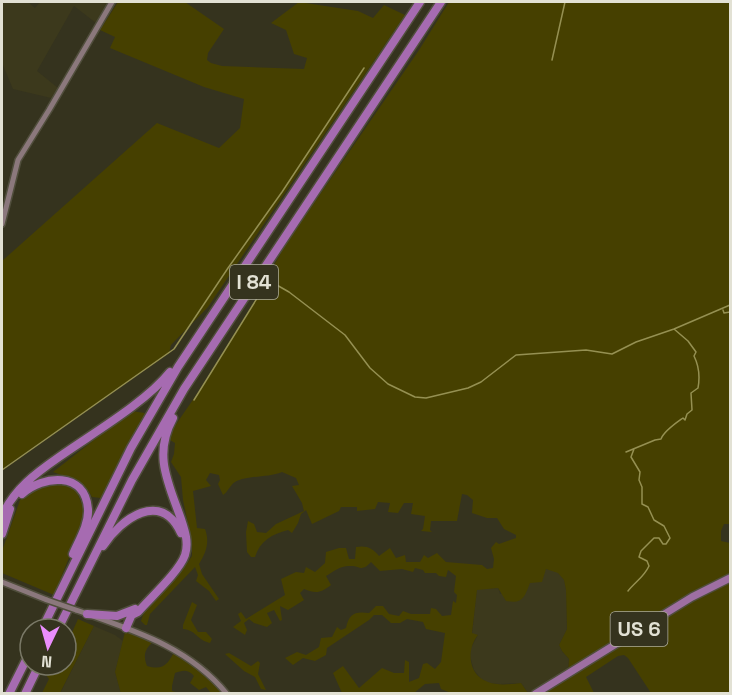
<svg xmlns="http://www.w3.org/2000/svg" width="732" height="695" viewBox="0 0 732 695" font-family="'Space Grotesk',sans-serif">
<rect width="100%" height="100%" fill="#35331e"/>
<path fill="#3c391c" d="M2,2H28L35,8L40,2H107L96,23L74,6L37,71L58,88L51,98L13,89L2,63Z
M546,569L558,572L564,580L566,590L567,629L559,645L562,651L569,659L568,673L535,693H528L521,683L500,684L489,683L481,679L474,670L470,656L471,648L478,635L472,634L477,589L498,588L500,594L530,583Z
M94,626L115,635L123,641L115,672L121,693L60,694Z"/>
<path fill="#464000" d="M118,2H185L224,29L208,53L207,60L211,63L222,66L304,69L307,58L294,54L286,30L271,23L299,2L358,11L373,18L384,5L405,15L208,307L171,345L169,353L2,469V261L157,123L219,148L240,128L244,99L204,87L110,48L115,37L100,30Z
M449,2H730V524H724L721,531V541L730,543V693H651L628,658L624,655L618,656L586,677L594,693H535L568,673L569,659L562,651L559,645L567,629L566,590L564,580L558,573L546,569L542,582L530,583C524,598 523,604 506,601L498,588L477,590L472,633L478,635C466,650 468,675 488,682C499,686 511,684 521,683L528,693H451L441,689L439,683L425,684L414,693H342L333,673L343,666L359,688L382,668L394,673H404L405,660L409,662V682L419,678L423,664L427,663L435,669L441,662L445,633L426,629L423,622L407,619L400,623H391L382,615H374L369,620L327,648L326,655L315,661L303,658L293,665L285,658L297,652L306,655L319,647L321,638L332,637L337,627L341,630L346,628C349,614 354,611 369,613L376,606H383L389,614L399,616L403,611L411,614H430L431,608L436,609L442,616L451,615L453,601L456,603L457,595L454,592L456,576L448,570L446,577L439,576L436,573H425L423,570L415,568L413,572L402,569L380,571L371,562C361,573 360,565 349,566C340,566 333,572 326,576L331,585C321,593 316,594 304,589L300,593L304,600L288,610L280,606L282,620L280,621L274,610L267,613L272,623L267,627L254,623L249,619L244,623L247,630L245,635L233,627L241,621L238,614L241,612L246,619L285,595L281,579L296,572L304,573L306,567L315,572L325,563L326,552L339,548H346L349,559H355L356,547C366,545 373,548 379,556L390,548L396,558L405,555L406,562H420L424,555L428,558L437,553L446,562L482,565L487,569L493,568L494,559L491,548L496,542L499,544L516,538V535L504,529L497,518H487L472,513L473,500L467,495L462,494L457,521H431L430,530L432,532L421,531L423,529L425,516L411,514L413,503H404L398,513L388,512L390,503L378,502L375,509L357,511V507H341L339,511L312,524L306,510L301,514L298,523L292,533L288,530C272,534 260,541 255,557H251L247,552L246,532L248,521L254,524L257,532L266,533L276,524L304,511L302,503L292,486L299,485L296,478L282,472C268,478 247,475 235,482C230,485 228,492 223,495L218,484L220,480L219,475L210,473L206,480L211,486L193,491L197,528L205,529C210,542 206,553 199,564L202,574L219,599L216,601L209,591L196,581L198,575L195,567L150,614L147,625H145L141,621C148,595 179,578 192,556V543L183,500L181,477L171,462L174,454L175,443L170,440L172,430L208,378L269,279L270,272L286,244L419,50Z
M131,411L145,413L101,498L92,497C85,482 68,477 53,472Z
M50,482L62,483L76,490L85,511L83,523L54,595L2,573V551L20,500L34,490Z
M192,602L197,605L191,620L198,632H206L212,639L210,643C197,640 196,630 183,629V625Z
M78,619L94,626L60,693H42L49,679L46,675L50,665H66V646Z
M126,628L156,639C146,648 142,653 147,666C165,671 168,663 176,649L189,658L225,693H211L206,687L199,690L190,683L194,676C188,669 183,670 175,673L172,686V691L179,693L138,692L121,694L115,672Z
M229,653L251,666L258,661L260,663L258,674L266,690L261,689L255,677L244,671L225,654Z"/>
<g fill="none" stroke-linecap="round" stroke-linejoin="round">
<path stroke="#959052" stroke-width="1.5" d="M552,60L565,2
M268,280L289,292L345,335L370,368L388,384L415,397L426,398L468,388L481,382L516,355L586,350L612,354L636,342L674,329L730,305
M723,310L724,313L730,312
M194,400L269,279
M626,452L655,440L661,439C664,431 676,423 683,418L685,420L687,414L692,410L691,393L698,388C700,377 699,366 694,356L696,352L688,341L674,329
M2,470L174,349L228,268L282,192L364,68
M628,591C635,582 644,577 649,566L647,561L639,557L641,551L654,538H659L663,544H666L670,538L664,526L654,520L648,507L642,504V487L639,480L640,472L631,457L634,449"/>
<defs>
<path id="secondary" d="M2,224L18,160L49,110L112,2
M2,582L47,600
M76,610C132,630 188,646 227,694"/>
<path id="trunk" d="M535,694L692,597L730,578"/>
<path id="motorway" d="M22,494C43,475 85,471 88,509C89,524 79,540 73,554
M2,516C14,489 36,473 59,457C93,433 145,403 170,372
M2,534L10,509
M103,546C121,519 161,489 181,533
M87,614L117,616L135,609
M132,615L138,612C150,598 179,572 185,555C189,543 185,531 181,519C168,482 153,455 173,418
M126,628L133,612
M42,629L131,448L178,367L420,2
M58,629L132,480L184,389L441,2
M9,694L30,652
M25,694L39,665"/>
</defs>
<use href="#secondary" stroke="#504e3c" stroke-width="8"/>
<use href="#trunk" stroke="#504e3c" stroke-width="10"/>
<use href="#motorway" stroke="#504e3c" stroke-width="11"/>
<use href="#secondary" stroke="#8b787c" stroke-width="5"/>
<use href="#trunk" stroke="#9e6fa2" stroke-width="7"/>
<use href="#motorway" stroke="#a66bb1" stroke-width="8"/>
<defs>
<path id="secondary-bridge" d="M47,600L76,610"/>
</defs>
<use href="#secondary-bridge" stroke="#504e3c" stroke-width="8" stroke-linecap="butt"/>
<use href="#secondary-bridge" stroke="#8b787c" stroke-width="5"/>
</g>
<g text-anchor="middle" dominant-baseline="central" stroke-width="6" stroke-linejoin="round" paint-order="stroke">
<g fill="#35331e" stroke="#aead9d" stroke-width="1.5">
<rect x="230" y="265" width="48" height="34" rx="4.5"/>
<rect x="610.5" y="612" width="57" height="34" rx="4.5"/>
</g>
<g font-size="20" font-weight="bold" fill="#e2e1d4">
<text x="254" y="282">I 84</text>
<text x="639" y="629">US 6</text>
</g>
</g>
<rect width="732" height="695" fill="none" stroke="#e2e1d4" stroke-width="6"/>
<g transform="translate(48 647) rotate(185)"><circle r="28" fill="#35331e" stroke="#7a7967" stroke-width="1.5"/>
<path d="M0-4.5L10 22L0 15L-10 22Z" fill="#ea8dfc"/>
<text y="-9" font-size="16" font-weight="bold" text-anchor="middle" fill="#e2e1d4">N</text>
</g>
</svg>
